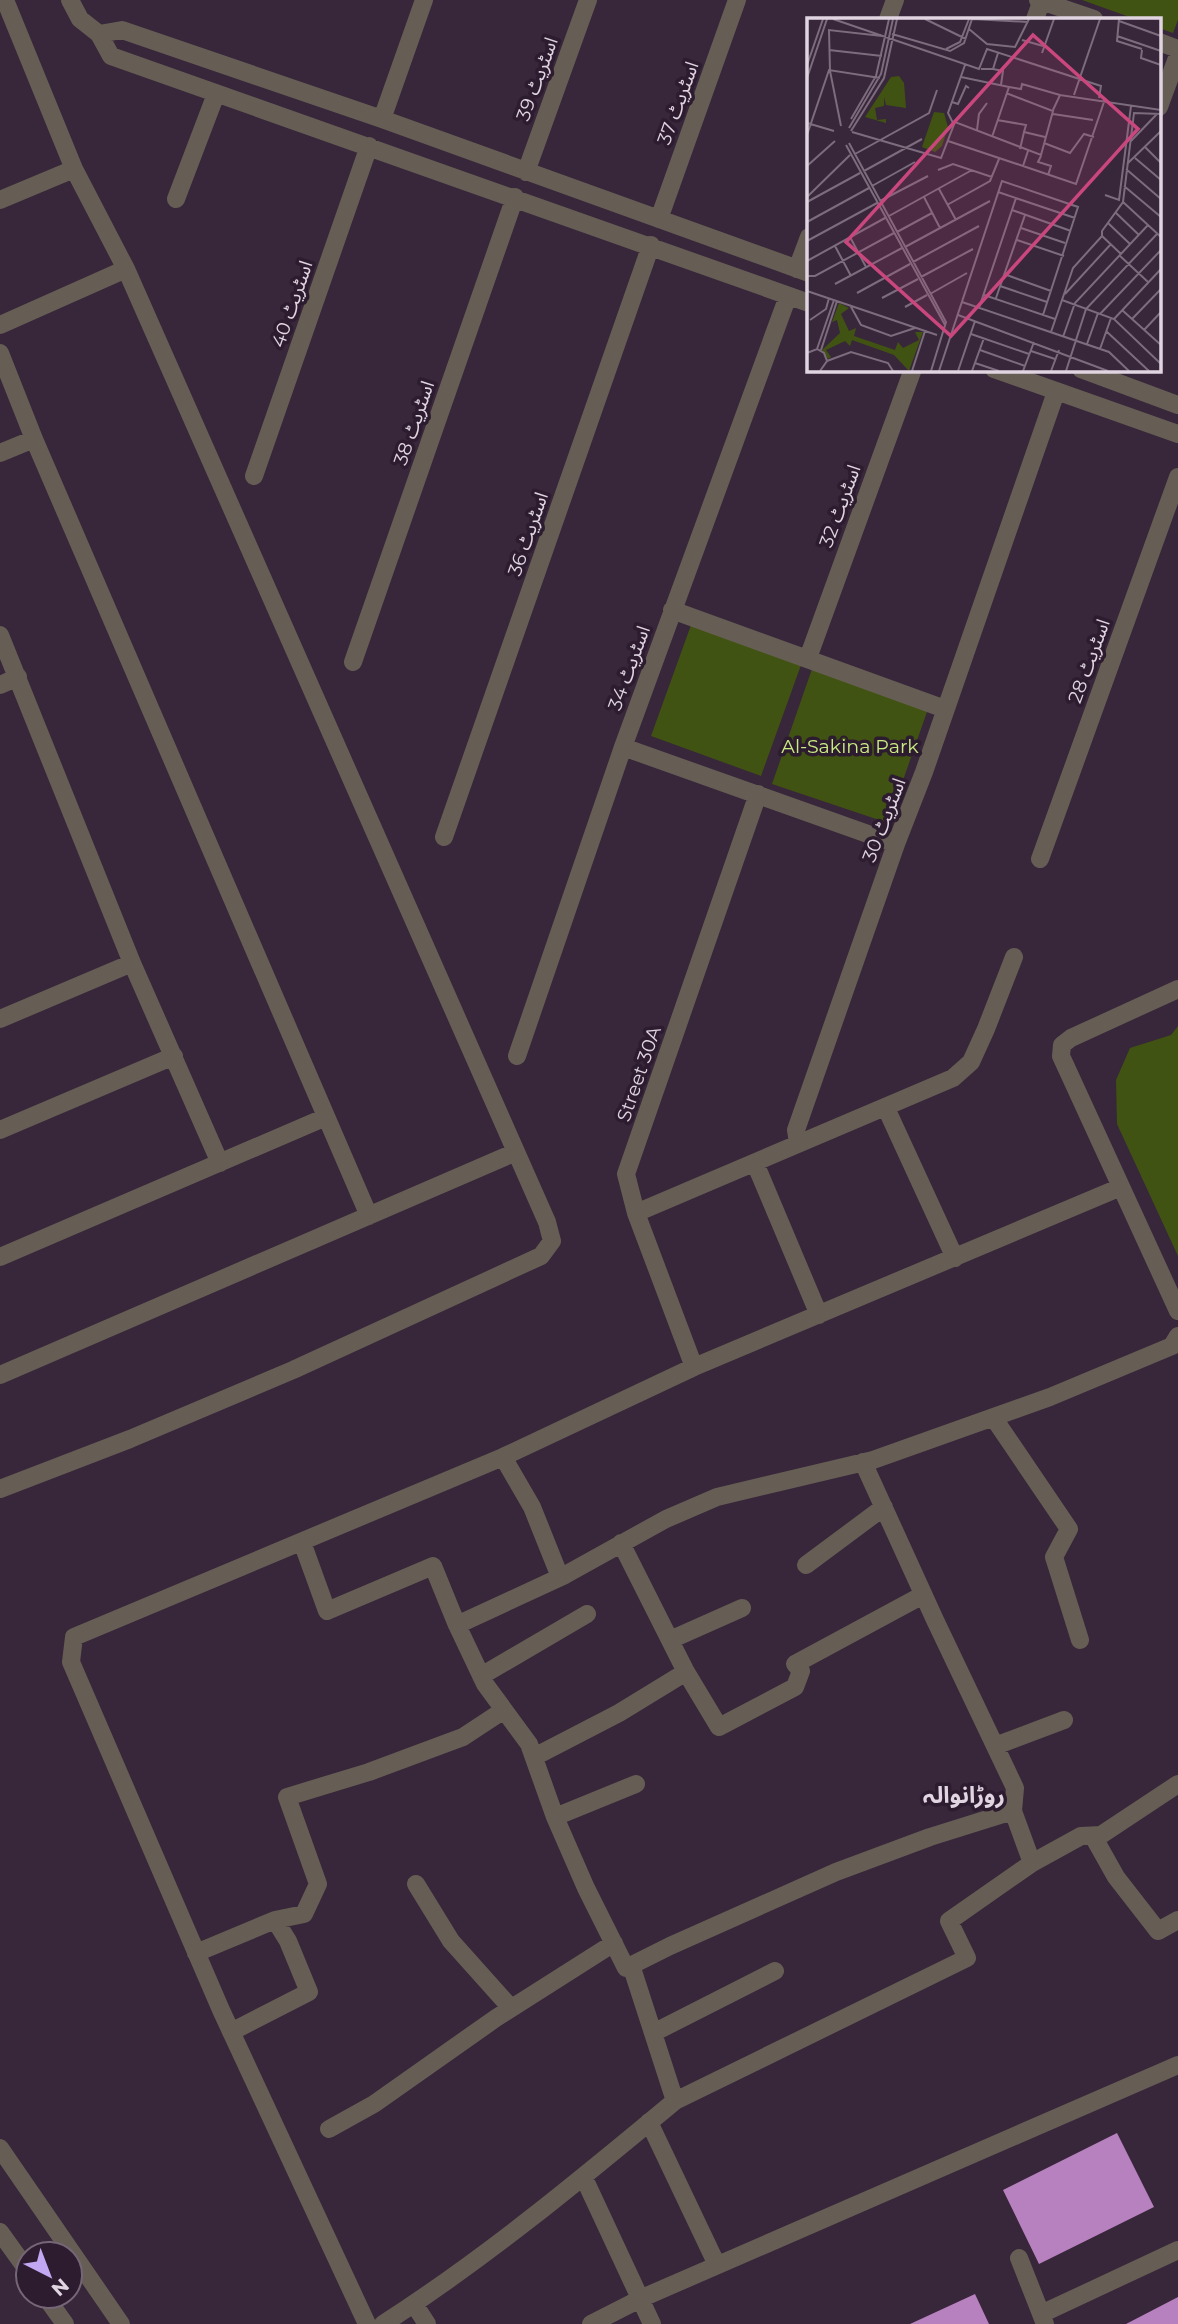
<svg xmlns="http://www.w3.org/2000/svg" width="1178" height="2324" viewBox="0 0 1178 2324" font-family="Montserrat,'Noto Sans Arabic',sans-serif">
<rect width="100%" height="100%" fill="#38263a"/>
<path fill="#415313" d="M1082,0H1178V20L1173,33L1159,28V19H1135Z
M691,625L801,665L761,776L651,736Z
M812,669L928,709L888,823L772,784Z
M1178,1026V1256L1117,1124L1116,1080L1130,1048L1171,1035Z"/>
<path fill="#b780be" d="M1117,2133L1154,2207L1039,2264L1003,2190Z
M975,2294L989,2324H910Z
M1178,2297V2324H1126Z"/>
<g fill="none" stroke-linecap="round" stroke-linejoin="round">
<path stroke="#665e54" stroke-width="18" d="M70,0L80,19L99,34L111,56L809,303
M1038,0L1094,19
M888,19L895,0
M1035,19L1042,0
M99,34L122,30L382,119L809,273
M1159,42L1178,49
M1159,107L1178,55
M382,119L424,0
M526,172L588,0
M176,199L216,94
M0,200L74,169
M659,219L737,0
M797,269L809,237
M0,325L126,269
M0,353L34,439L369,1216
M994,369L1178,434
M1081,369L1178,405
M0,453L34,439
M254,476L369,146
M672,610L945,709
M0,635L132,963L220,1163
M808,658L913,369
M353,662L515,197
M0,685L18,677
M623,747L896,844
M444,837L651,245
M1040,859L1178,477
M1178,989L1071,1038L1062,1045L1061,1056L1178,1311
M0,1019L132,963
M517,1056L623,747L788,296
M886,1108L955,1258
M0,1130L174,1056
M798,1143L796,1130L896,844L924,772L1056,392
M755,1163L819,1315
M636,1213L953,1078L971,1062L986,1029L1014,957
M0,1257L326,1117
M694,1367L636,1213L626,1174L758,794
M0,1375L516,1152
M993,1417L1069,1529L1054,1557L1080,1640
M863,1462L935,1620L1015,1788L1013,1811L1032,1863L1081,1836L1101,1835L1178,1784
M0,1489L130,1439L293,1370L541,1256L552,1241L547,1222L126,269L74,169L5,0
M302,1542L327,1611L433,1566L457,1625
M806,1565L884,1507
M560,1577L532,1507L503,1457L694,1367L1121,1187
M670,1640L742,1608
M686,1672L719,1727L795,1687L801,1671L795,1664L923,1595
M481,1676L587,1614
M995,1746L1064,1720
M534,1757L619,1713L686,1672L621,1543
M1013,1811L930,1837L836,1872L670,1946L626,1968L586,1888L555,1817L529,1744L485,1684L457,1625L565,1575L666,1519L717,1497L873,1460L1050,1397L1172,1346L1178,1336
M555,1817L636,1784
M1093,1836L1116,1877L1158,1931L1178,1920
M416,1884L451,1941L511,2008
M196,1953L275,1920
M231,2032L309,1992L288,1941L275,1920L304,1914L318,1884L287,1797L369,1772L463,1737L504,1710
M653,2033L775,1971
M675,2101L967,1958L949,1921L1032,1863
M649,2122L717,2265
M329,2129L374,2104L496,2018L614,1943
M0,2148L121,2324
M584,2178L652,2324
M0,2232L28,2271
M1019,2258L1045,2324
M45,2296L65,2324
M414,2304L427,2324
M1041,2314L1178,2250
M367,2324L221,2010L71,1662L74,1637L503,1457
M383,2324C486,2258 581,2179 675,2101L631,1965
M591,2324L642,2298L1178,2065"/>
</g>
<g text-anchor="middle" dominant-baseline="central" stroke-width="7" stroke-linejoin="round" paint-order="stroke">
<g font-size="19" fill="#e1d5e2" stroke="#2d1c2f">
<text transform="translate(537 79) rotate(-70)">اسٹریٹ 39</text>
<text transform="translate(678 103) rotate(-70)">اسٹریٹ 37</text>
<text transform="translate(292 304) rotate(-71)">اسٹریٹ 40</text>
<text transform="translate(414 423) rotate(-71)">اسٹریٹ 38</text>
<text transform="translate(840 506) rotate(-70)">اسٹریٹ 32</text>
<text transform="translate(528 534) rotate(-71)">اسٹریٹ 36</text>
<text transform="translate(1089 661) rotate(-70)">اسٹریٹ 28</text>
<text transform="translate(629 668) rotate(-70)">اسٹریٹ 34</text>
<text transform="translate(884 820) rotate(-69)">اسٹریٹ 30</text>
<text transform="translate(639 1074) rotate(-71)">Street 30A</text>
</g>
<g font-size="19" fill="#c9ec82" stroke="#2d1c2f">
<text x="850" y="746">Al-Sakina Park</text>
</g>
<g font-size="23" font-weight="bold" fill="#e1d5e2" stroke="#2d1c2f">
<text x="964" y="1795">روڑانوالہ</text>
</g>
</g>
<g transform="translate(807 18)">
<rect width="354" height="354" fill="#38263a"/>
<path d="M84,59L92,58L97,65L99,90L79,87L77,79V88L68,90L70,102L79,101V105L58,99ZM127,94L137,95L141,109L135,128L128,134L115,129ZM32,285L42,290L34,296L42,313L49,310L47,318L88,332L91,324L96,330L112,322L108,314H116L102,353L87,337L45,322L43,328L38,323L19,332L24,339L21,341L15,332L33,315L30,302L25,304Z" fill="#415313"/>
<path fill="none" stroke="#7c6c7d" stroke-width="2" d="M26,1L172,51L180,31L294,68L292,80M118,1L159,21M312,1L310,23L335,31M312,3L354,18M162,11L180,26L208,29L222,1M85,16L143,33L157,25L165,1L221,4M310,18L354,33M215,22L236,28M139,31L153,24L162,1M22,32L75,38M335,32L334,40L354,47M235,35L247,1M0,47L16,1M174,51H186L191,35M186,51L196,53L194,67M154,59L202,69L185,119M0,60L20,1M202,69L214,71L215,66L253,77M267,77L293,1M145,84L151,86L159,68L162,70M246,92L253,77L354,92M246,96L286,102M44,101L69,58L82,1M190,102L219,107L217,114M0,105L27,113M146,105L141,95L158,47M34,108L23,53L22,12L75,18M42,110L74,56L86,1M170,112L172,96L180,85M44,113L77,60L90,1M45,114L134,140L148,104L234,137L246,93L199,75M0,117L22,52L73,60M141,123L216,148L221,133M323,124L350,96M42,125L139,304L124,353M237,125L263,135L277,116L287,119M39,127L138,307M338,129L354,145M213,131L217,114L238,119M48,136L122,95L130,72M234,138L231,144L244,148L241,157M328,140L354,162M320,146L354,113M0,148L28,123M216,148L269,166L298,81M319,151L354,181M131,152L146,146L185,159M57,153L115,121M65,168L108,144M317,168L354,199M132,171L149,202M191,174L268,200M298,177L312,182L324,88M0,179L43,137M117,179L133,210M73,183L121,158M0,184L53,155M316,184L354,219M140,187L183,163L192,141M205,192L264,213M308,194L332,217M82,198L165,152M0,204L62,170M301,205L323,226M214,210L258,225M90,214L125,195M295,218L314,236M43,219L59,249M210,222L257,238M0,223L70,185M28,228L44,258M98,229L183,183M312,237L341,264M0,243L78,200M106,244L172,208M197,256L244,273M0,258H8L87,215M114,259L166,231M28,266L95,230M193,268L240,284M0,273L130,317M50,275L103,246M123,276L160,255M258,276L304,226M177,277L248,301M75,280L111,261M189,280L218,197M255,282L307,301L354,346M155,284L302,334L322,353M43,287L54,307L84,318L108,310M98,289L120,277M172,290L209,180M315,292L354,327M293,296L354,232M151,297L301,353M307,301L354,251M325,301L354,271M3,302L19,291L22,280M337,312L354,294M299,313L342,353M244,314L266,250L295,218V213L316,184L327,95L354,96M164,316L222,336M256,319L268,285L341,207M280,326L291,295M10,331L27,282M293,331L304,300M14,332L30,283M173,332L218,348M224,333L248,341M0,335L10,331L17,335L20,343L13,353M20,343L44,334L81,345L86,353M168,345L192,353M105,353L118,313M132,353L195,163L271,189L236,297M151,353L168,303M165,353L177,320M216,353L227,324M244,353L252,332M259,353L279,291L350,216"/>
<path fill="#ca477d" fill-opacity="0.15" stroke="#ca477d" stroke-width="3.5" d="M226,17L331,111L144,318L39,224Z"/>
<rect width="354" height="354" fill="none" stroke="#e1d5e2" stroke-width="3.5"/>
</g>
<g transform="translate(49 2275) rotate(138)"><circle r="33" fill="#2d1c2f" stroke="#756677" stroke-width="2"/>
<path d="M0-5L12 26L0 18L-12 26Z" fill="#c2a8f2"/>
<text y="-10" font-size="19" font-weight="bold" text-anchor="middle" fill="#e1d5e2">N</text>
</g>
</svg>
